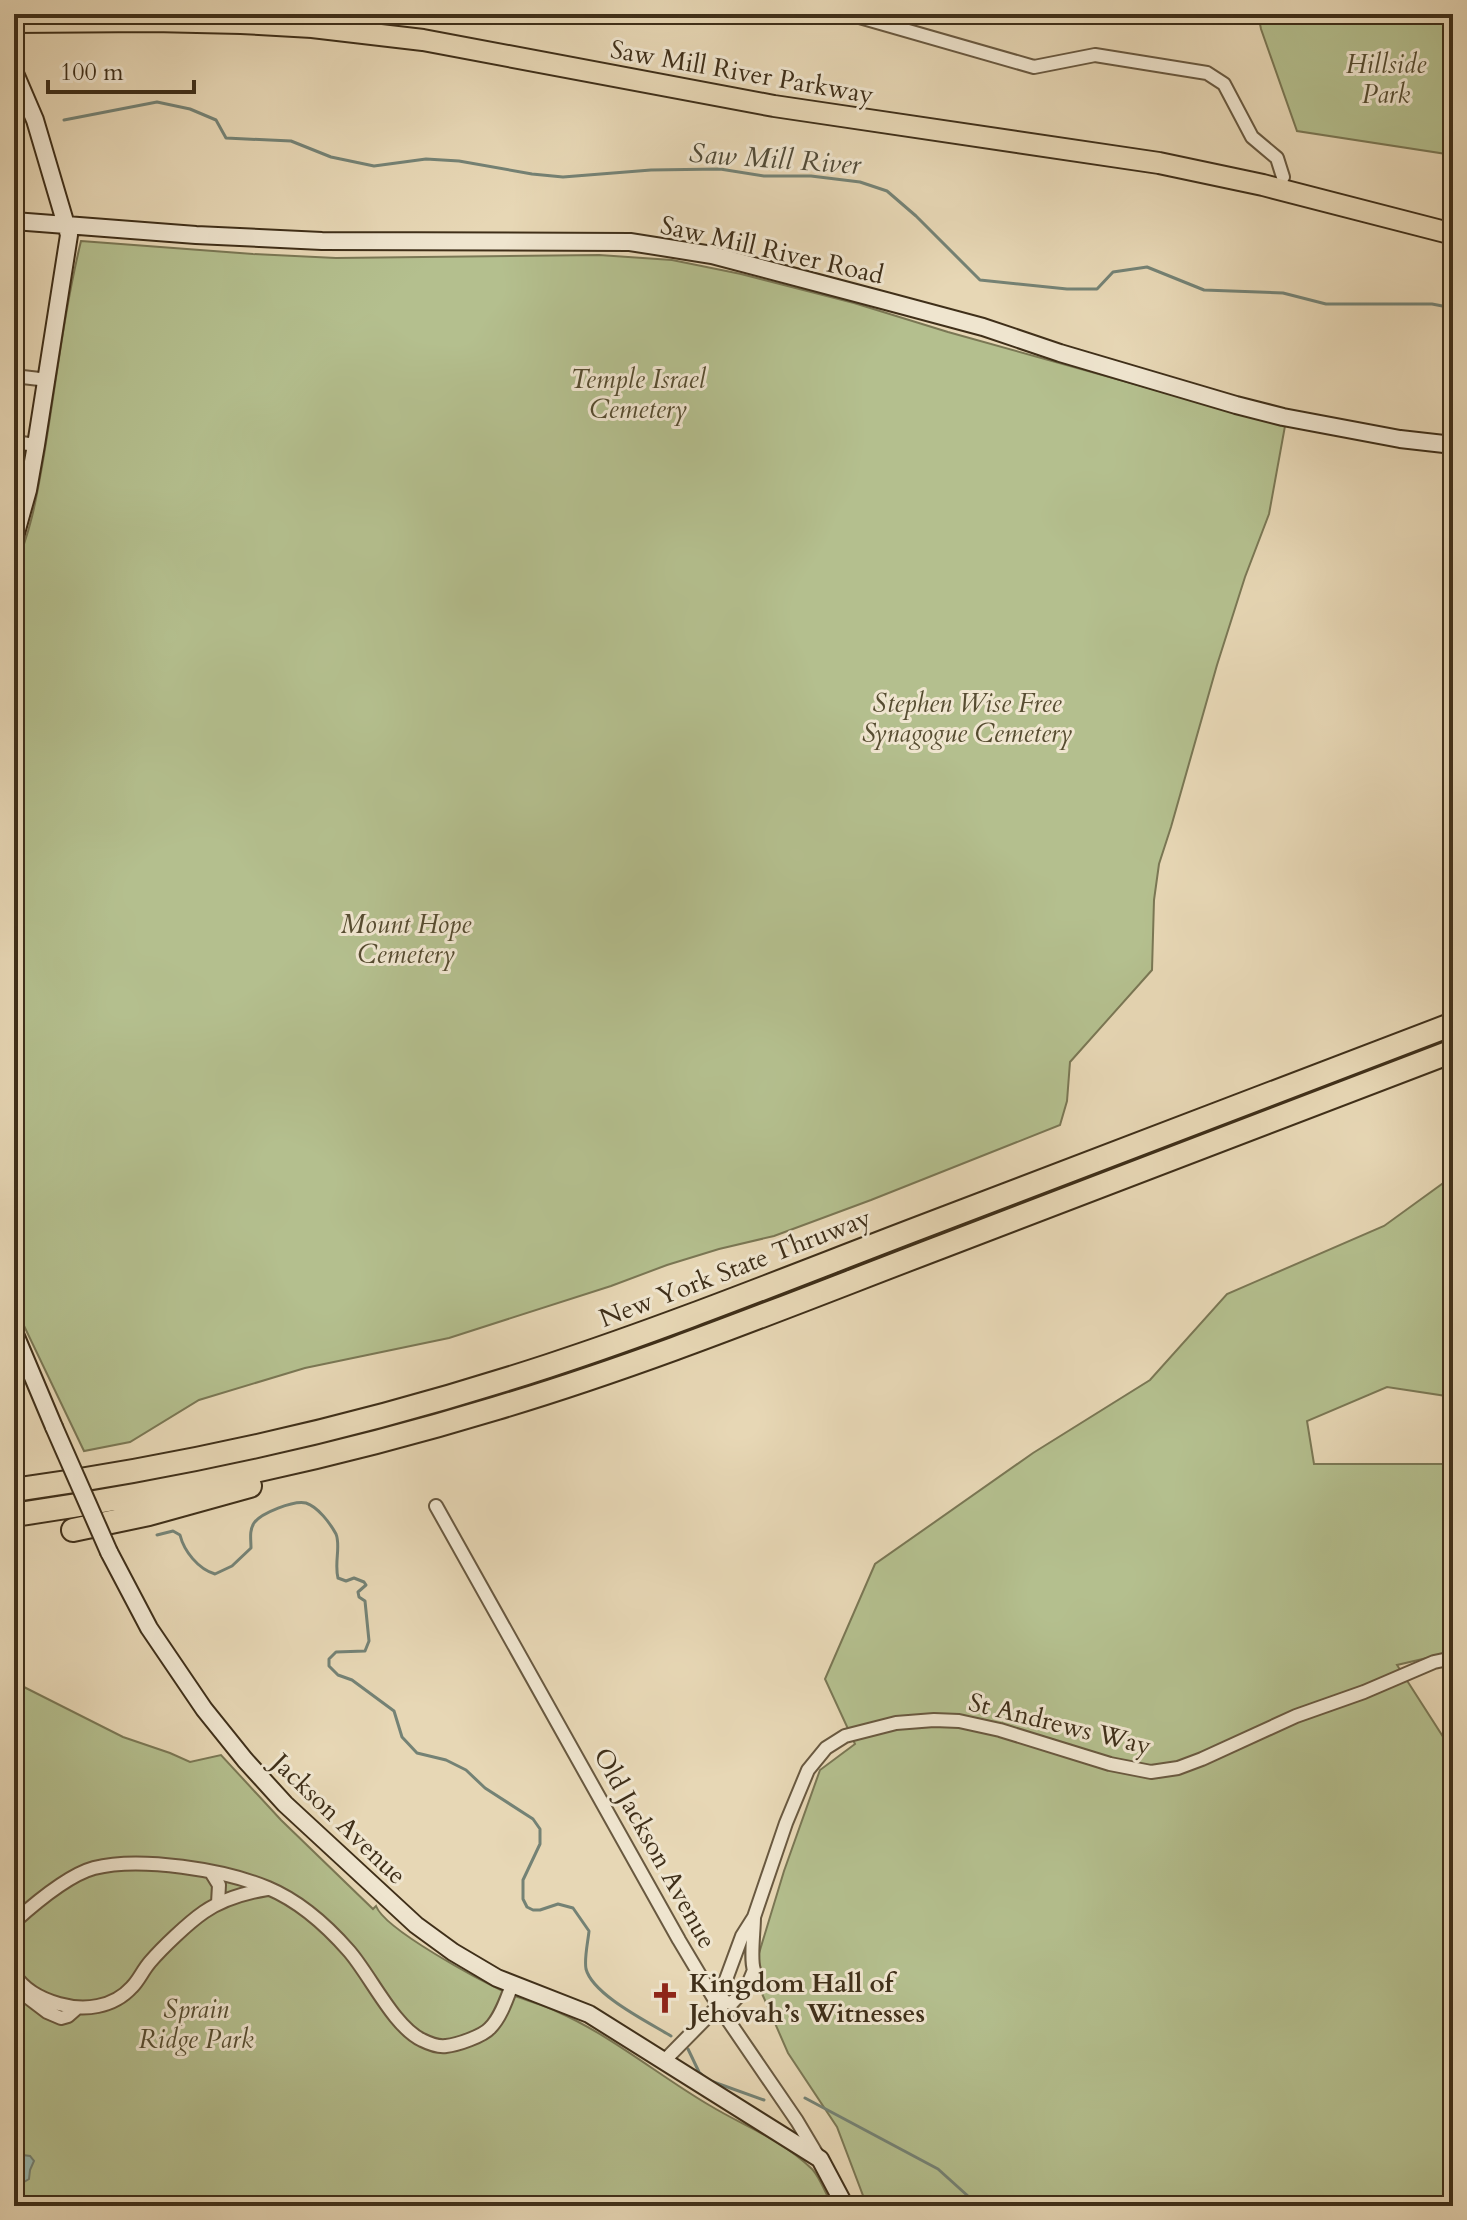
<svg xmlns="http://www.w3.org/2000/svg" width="1467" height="2220" viewBox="0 0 1467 2220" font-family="Cardo,serif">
<rect width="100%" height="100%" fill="#e7d7b5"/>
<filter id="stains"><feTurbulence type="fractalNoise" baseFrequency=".0025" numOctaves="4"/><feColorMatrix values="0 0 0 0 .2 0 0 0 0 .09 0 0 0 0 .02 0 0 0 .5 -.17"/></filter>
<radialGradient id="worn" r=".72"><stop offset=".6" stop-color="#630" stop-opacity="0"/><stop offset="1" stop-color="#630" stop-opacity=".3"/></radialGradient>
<path fill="#b4bf8e" stroke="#7a7754" stroke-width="2" d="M1258,14H1453V155L1297,131L1261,29Z
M81,241L253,254L336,258L599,255L672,260L741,274L854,303L948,332L1285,426L1269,514L1245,577L1217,665L1171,827L1159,864L1154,900L1152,970L1070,1062L1067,1101L1060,1125L871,1200L774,1236L719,1249L667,1265L611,1286L449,1338L305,1368L199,1400L130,1442L84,1451L14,1305V569C31,533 37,495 44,455C56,384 64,311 81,241Z
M1453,1176V1397L1387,1387L1307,1421L1314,1464H1453V1652L1397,1665L1449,1746L1453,1749V2206H867L837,2127L788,2053L753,1973L784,1871L820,1770L855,1744L825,1679L875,1564L1033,1453L1150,1380L1227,1294L1384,1226Z
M14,1682L123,1737L170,1753L190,1762L221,1755L281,1820L373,1909L376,1906C385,1930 481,1981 507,1993C524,2000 542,2004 558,2012C612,2036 658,2075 709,2105C745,2127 780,2138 812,2169C818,2175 828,2197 832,2206H14Z"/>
<path fill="#97b9b2" stroke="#748275" stroke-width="2" d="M23,2155L30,2156L34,2161L30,2170L29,2179L24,2182L18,2181L15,2174L18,2168L15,2157Z"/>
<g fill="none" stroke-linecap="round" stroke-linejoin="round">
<path stroke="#748275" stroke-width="3" d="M64,120L157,102L190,109L216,120L226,138L291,141L331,157L374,166L426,159L459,161L532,174L563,177L651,170L720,169L764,176H811L860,182L887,191L916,216L980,280L1067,289H1097L1113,272L1147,267L1204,290L1283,293L1326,304H1432L1453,308
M157,1535L173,1531L180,1535C184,1551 198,1569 215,1574L232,1566L251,1548C251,1539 249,1531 254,1523C261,1513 294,1500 306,1503C318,1507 330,1523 336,1534C341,1546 334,1563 338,1578L346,1581L354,1578L364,1582L366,1585L358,1592L359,1597L365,1601L369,1641L365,1651L336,1652L329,1659V1666L338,1675L352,1680L394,1711L402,1737L417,1753L446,1760L466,1770L485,1788L533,1819L540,1829V1844L523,1880V1899L527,1907L533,1910H540L558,1904L573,1908L589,1931C588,1942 584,1958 586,1969C593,1995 648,2022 671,2036
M688,2049L699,2072L708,2080L764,2100
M805,2098L938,2169L979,2206"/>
<defs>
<path id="minor" d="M849,14L1034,67L1095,55L1207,73L1224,84L1252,137L1277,158L1283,177
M14,376L48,380
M14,442L36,445
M436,1506L679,1940L719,2007L797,2121L819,2158
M211,1872L219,1885L218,1903
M14,1922C34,1904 68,1875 94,1868C140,1856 225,1870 268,1888C299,1901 328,1927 349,1951C370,1975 394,2027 422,2040C428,2043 439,2047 446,2046C457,2045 483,2036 490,2028C501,2017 507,1998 512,1985
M14,1974C24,1990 41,1999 59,2004C84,2011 113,2008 132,1987C139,1980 143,1970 150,1962C162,1948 188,1923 204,1912C223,1899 244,1893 267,1889
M22,1993L47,2012L61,2018L68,2016L76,2009
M723,2001L732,2003L747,1987L754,1970C750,1959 754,1932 754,1917
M664,2061L723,2001L721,1993L742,1936L754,1917L786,1823L808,1770L826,1748L845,1736L896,1723L934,1720L959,1721L1000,1730L1110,1764L1151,1772L1178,1768L1202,1759L1296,1716L1364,1692L1434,1662L1453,1658"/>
<path id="secondary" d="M14,71L35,120L69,235L36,445L28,490L14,540
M14,221L196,235L322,241L630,242L712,255L886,301L983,327L1060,353L1236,405L1283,417L1400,439L1453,445
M14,1332L54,1427
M109,1552L149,1628L204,1709L245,1760L285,1804L416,1925L453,1952L497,1978L589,2014L820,2159L845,2206"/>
<path id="trunk" d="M14,22L153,21L241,23L312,27L423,40L774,106L1159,163L1263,185L1453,234"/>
<path id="motorway" d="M14,1490C195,1465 374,1423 548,1366C673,1325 796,1275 919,1228C1097,1160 1275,1092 1453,1024
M14,1515C178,1491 339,1456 497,1408C648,1363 794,1303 941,1247C1111,1181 1282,1116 1453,1051
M73,1530L149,1514L250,1486"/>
</defs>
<use href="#minor" stroke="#695940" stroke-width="16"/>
<use href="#secondary" stroke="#3f2f19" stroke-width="20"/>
<use href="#trunk" stroke="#3f2f19" stroke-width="24"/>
<use href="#motorway" stroke="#3f2f19" stroke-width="26"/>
<use href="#minor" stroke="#efe5cf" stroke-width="12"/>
<use href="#secondary" stroke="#efe5cf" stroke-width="16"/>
<use href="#trunk" stroke="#e7d7b5" stroke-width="20"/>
<use href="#motorway" stroke="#e7d7b5" stroke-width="22"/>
<defs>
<path id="secondary-bridge" d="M54,1427L109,1552"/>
</defs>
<use href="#secondary-bridge" stroke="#3f2f19" stroke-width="20" stroke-linecap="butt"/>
<use href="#secondary-bridge" stroke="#efe5cf" stroke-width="16"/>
</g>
<defs>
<symbol id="church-bare" viewBox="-9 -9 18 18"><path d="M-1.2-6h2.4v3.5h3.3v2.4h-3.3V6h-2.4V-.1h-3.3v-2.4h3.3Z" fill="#8f2418" stroke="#efe5cf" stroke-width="2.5" paint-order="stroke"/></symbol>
</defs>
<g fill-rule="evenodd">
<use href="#church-bare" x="643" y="1976" width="44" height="44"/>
</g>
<g text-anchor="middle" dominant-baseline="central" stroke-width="6" stroke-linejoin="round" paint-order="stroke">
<g font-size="26" font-style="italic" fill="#564c30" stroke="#efe5cf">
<text x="1386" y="64">Hillside<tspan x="1386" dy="30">Park</tspan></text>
<text x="638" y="379">Temple Israel<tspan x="638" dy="30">Cemetery</tspan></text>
<text x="967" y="703">Stephen Wise Free<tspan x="967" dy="30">Synagogue Cemetery</tspan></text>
<text x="406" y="924">Mount Hope<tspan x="406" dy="30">Cemetery</tspan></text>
<text x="196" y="2009">Sprain<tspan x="196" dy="30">Ridge Park</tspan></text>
</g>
<g font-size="26" fill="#3f2f19" stroke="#efe5cf">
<text transform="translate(742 72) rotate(10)">Saw Mill River Parkway</text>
<text transform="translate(772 250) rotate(13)">Saw Mill River Road</text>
<text transform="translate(735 1268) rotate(-21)">New York State Thruway</text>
<text transform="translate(1060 1724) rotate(14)">St Andrews Way</text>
<text transform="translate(339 1819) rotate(44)">Jackson Avenue</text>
<text transform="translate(655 1848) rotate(61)">Old Jackson Avenue</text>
</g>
<g font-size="26" font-weight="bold" fill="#3f2f19" stroke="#efe5cf" text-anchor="start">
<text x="689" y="1983">Kingdom Hall of<tspan x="689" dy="30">Jehovah’s Witnesses</tspan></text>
</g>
<g font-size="28" font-style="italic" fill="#514b38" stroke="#efe5cf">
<text transform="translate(775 159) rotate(4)">Saw Mill River</text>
</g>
</g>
<rect width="1467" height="2220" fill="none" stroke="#e7d7b5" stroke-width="48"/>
<rect x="16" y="16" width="1435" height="2188" fill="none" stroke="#3f2f19" stroke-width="4"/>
<rect x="24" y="24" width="1419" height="2172" fill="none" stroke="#3f2f19" stroke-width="2"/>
<path d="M48 80v12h146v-12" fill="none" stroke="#3f2f19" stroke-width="4"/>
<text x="60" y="80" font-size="24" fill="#3f2f19" stroke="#efe5cf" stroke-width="6" paint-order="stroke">100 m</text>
<rect width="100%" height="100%" filter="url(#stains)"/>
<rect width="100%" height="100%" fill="url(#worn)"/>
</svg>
